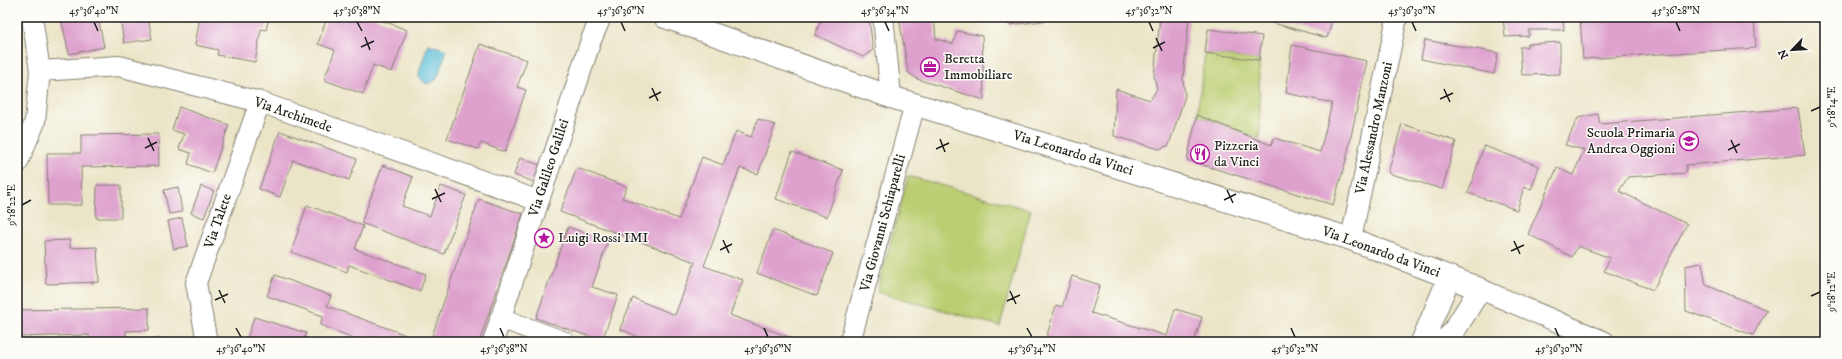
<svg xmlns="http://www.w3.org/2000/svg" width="1842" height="359" viewBox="0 0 1842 359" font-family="'IM FELL DW Pica',serif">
<rect width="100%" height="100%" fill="#fdfcf7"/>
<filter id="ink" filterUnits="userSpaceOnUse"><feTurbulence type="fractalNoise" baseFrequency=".025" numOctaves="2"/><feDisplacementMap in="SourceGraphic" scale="8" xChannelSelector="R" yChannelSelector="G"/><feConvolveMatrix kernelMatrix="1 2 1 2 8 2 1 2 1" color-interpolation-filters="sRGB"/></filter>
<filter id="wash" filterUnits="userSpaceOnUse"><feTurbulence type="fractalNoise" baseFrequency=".012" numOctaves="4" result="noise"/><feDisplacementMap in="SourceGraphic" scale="16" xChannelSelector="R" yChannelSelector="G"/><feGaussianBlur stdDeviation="0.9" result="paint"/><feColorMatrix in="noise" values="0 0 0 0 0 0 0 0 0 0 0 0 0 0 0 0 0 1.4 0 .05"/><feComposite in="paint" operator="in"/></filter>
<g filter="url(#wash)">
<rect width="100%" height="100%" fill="#ebe5c7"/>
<path fill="#bbce72" stroke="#6c7547" d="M1205,53L1259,60L1260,139L1197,115Z
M908,176L1031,210L1000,326L877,292Z"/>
<path fill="#57bcd6" stroke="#3a6c79" d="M428,44L447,50L437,79L427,84L419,78V72Z"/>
<g id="blocks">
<path fill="#dea1ce" d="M61,17H98L104,47L69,54Z
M120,17H148L152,39L124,43Z
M200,17H269L266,30L261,29L255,62L217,55L218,50L195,45Z
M327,17H373L407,30L392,72L373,65L363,94L324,80L335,50L318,44Z
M822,17H869L873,50L863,57L815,35Z
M899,17H934L936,39L953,44L957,31L982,36L984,100L917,79L908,72Z
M1008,17H1069V18L1009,25Z
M1160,17H1189L1183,79L1185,96L1169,145L1159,149L1114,136L1116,89L1150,100L1157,89L1154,76Z
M1251,17H1333L1327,38Z
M1503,17H1563L1564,30H1529V36L1505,37Z
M1580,17H1754L1756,48L1583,59Z
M1208,29L1262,36L1259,60L1205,53Z
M1425,40L1498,53L1494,74L1421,59Z
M1560,42V74L1522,75L1520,47H1527V44Z
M480,44L527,60L517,87L526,90L505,152L481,143L478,149L447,139Z
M1292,45L1367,61L1346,160L1333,205L1187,160L1197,115L1271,145L1274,138L1320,152L1332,103L1286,93Z
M179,107L229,125L212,173L188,164L191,153L179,149L184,134L172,130Z
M1798,108L1805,155L1686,165V173L1628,177L1619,191L1687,224L1653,290L1604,271L1610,258L1578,246L1572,257L1528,234L1557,168L1573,175L1584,150L1565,145L1578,118L1598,114L1600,124Z
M758,119L775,125L758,174L740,168L704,266L743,280L730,315L802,342H651L620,329L633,298L675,315L695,262L560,212L577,168L627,187L622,198L679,219L702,157L723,165L736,131L751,137Z
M1402,124L1456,141L1442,189L1388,173Z
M280,131L357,159L349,180L293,160L280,197L259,189Z
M158,134L159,166L81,167L82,205H48L47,153H81V135Z
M1484,146L1539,166L1531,190L1524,187L1517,210L1468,193Z
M792,152L843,170L827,217L776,199Z
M520,158L540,165L534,182L514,175Z
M383,165L413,177L402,206L430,216L441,186L466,195L444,254L361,223Z
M97,185H121V218H96Z
M201,186L214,191L204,218L191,213Z
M178,187L182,212L169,214L164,190Z
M479,199L523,214L479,342H430Z
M307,205L363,226L355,249L426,274L420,291L349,265L347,272L291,252Z
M182,218L188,246L174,249L168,221Z
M568,227L608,241L592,287L618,295L602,341L536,318Z
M773,230L833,253L817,296L757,273Z
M70,240V248L97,247L99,282L46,284L44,241Z
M1702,263L1706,285L1767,310L1753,335L1686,311L1685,266Z
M275,275L331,296L327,306L406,335L403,342H364L320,325L323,316L267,296Z
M1072,276L1100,285L1091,313L1167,336L1175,309L1202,317L1194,342H1045L1056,305L1062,307Z
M149,308V330L126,331V342H90L89,335L17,337V310Z
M254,317L306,333L303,342H248L247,339Z
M184,338V342H144V339Z"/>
</g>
</g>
<g filter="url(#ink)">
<use href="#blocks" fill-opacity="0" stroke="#848072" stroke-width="1"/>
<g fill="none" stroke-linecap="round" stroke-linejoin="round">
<defs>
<path id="minor" d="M883,17L891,97
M40,71L119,66L260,102L539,201
M17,164L35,122L40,71L32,17
M1351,239L1397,17
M1480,289L1605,342
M500,318L565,342
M207,342L196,283L260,102
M493,342L591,40L601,17
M850,342L915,104"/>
<path id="tertiary" d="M665,17L891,97L1351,239L1480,289L1452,334L1442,342
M1422,342L1449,278"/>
</defs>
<use href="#minor" stroke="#848072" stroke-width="22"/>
<use href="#tertiary" stroke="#848072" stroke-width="24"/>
<use href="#minor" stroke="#fff" stroke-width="20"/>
<use href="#tertiary" stroke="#fff" stroke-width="22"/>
</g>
</g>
<path fill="none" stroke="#1c1c1c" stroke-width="1.5" d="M94,22L98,31M357,22L362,31M621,22L625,31M885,22L889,31M1149,22L1153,31M1412,22L1416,31M1676,22L1680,31M365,37L370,50M1156,38L1162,51M361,47L374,41M1153,48L1165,42M652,88L658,101M1444,89L1450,102M649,98L661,92M1440,99L1453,93M1811,111L1820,107M148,138L154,151M940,139L945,152M1731,140L1737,153M145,148L157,142M936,149L949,143M1728,150L1740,144M435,189L441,202M1227,190L1233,203M432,199L445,193M1224,200L1236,194M22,205L31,200M723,240L729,253M1514,241L1520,254M720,250L732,244M1511,251L1524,245M219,290L225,303M1010,291L1016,304M1811,296L1820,292M215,300L228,294M1007,301L1020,295M236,328L241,337M500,328L504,337M764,328L768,337M1027,328L1032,337M1291,328L1295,337M1555,328L1559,337"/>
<defs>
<symbol id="office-ring" viewBox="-11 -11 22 22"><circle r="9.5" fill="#fdfcf7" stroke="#b5179e" stroke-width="1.5"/><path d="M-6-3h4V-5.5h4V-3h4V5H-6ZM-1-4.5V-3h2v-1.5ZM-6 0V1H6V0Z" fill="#b5179e"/></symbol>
<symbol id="school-ring" viewBox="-11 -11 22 22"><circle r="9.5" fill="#fdfcf7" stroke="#b5179e" stroke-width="1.5"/><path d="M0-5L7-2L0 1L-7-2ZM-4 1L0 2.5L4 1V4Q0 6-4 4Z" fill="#b5179e"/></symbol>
<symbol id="restaurant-ring" viewBox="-11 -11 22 22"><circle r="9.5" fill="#fdfcf7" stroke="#b5179e" stroke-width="1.5"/><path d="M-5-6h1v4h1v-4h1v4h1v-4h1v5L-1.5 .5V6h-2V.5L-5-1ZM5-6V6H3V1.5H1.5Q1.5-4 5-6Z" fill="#b5179e"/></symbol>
<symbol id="sight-ring" viewBox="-11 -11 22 22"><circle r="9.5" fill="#fdfcf7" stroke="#b5179e" stroke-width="1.5"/><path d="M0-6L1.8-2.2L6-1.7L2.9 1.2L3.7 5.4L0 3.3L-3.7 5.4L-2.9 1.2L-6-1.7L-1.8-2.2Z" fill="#b5179e"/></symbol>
</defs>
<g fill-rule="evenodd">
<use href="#office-ring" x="919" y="56" width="22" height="22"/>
<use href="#school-ring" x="1678" y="130" width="22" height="22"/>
<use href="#restaurant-ring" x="1189" y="143" width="22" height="22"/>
<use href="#sight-ring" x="533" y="227" width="22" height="22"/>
</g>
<g text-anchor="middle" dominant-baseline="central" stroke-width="3" stroke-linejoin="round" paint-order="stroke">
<g font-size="14" fill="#1c1c1c" stroke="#fdfcf7" text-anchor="start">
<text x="944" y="59">Beretta<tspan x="944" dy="16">Immobiliare</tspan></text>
<text x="1675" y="133" text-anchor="end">Scuola Primaria<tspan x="1675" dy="16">Andrea Oggioni</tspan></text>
<text x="1214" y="146">Pizzeria<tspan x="1214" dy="16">da Vinci</tspan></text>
<text x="558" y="238">Luigi Rossi IMI</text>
</g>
<g font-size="14" fill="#1c1c1c" stroke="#fdfcf7">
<text transform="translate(293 115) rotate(19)">Via Archimede</text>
<text transform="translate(1374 128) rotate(-78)">Via Alessandro Manzoni</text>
<text transform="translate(1073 153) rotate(17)">Via Leonardo da Vinci</text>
<text transform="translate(549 168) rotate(-72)">Via Galileo Galilei</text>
<text transform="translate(218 221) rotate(-71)">Via Talete</text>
<text transform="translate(883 223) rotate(-75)">Via Giovanni Schiaparelli</text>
<text transform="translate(1381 252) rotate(20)">Via Leonardo da Vinci</text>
</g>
</g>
<rect width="1842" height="359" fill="none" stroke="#fdfcf7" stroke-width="44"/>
<g transform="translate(1792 50) rotate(245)" stroke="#fdfcf7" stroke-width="3" paint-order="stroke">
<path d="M0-3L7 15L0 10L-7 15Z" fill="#1c1c1c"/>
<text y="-6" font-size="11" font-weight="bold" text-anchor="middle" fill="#1c1c1c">N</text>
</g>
<rect x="22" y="22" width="1798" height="315" fill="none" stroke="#1c1c1c" stroke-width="1.5"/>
<g font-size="10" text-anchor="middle" fill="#1c1c1c">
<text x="94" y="14">45°36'40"N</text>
<text x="357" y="14">45°36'38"N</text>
<text x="621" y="14">45°36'36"N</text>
<text x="885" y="14">45°36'34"N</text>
<text x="1149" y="14">45°36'32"N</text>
<text x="1412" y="14">45°36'30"N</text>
<text x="1676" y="14">45°36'28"N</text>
<text transform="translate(1831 107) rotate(-90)" y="4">9°18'14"E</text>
<text transform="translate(11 205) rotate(-90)" y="4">9°18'22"E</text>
<text transform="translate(1831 292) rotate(-90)" y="4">9°18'12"E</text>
<text x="241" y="352">45°36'40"N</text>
<text x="504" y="352">45°36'38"N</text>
<text x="768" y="352">45°36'36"N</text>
<text x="1032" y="352">45°36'34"N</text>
<text x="1295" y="352">45°36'32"N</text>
<text x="1559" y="352">45°36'30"N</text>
</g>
</svg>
